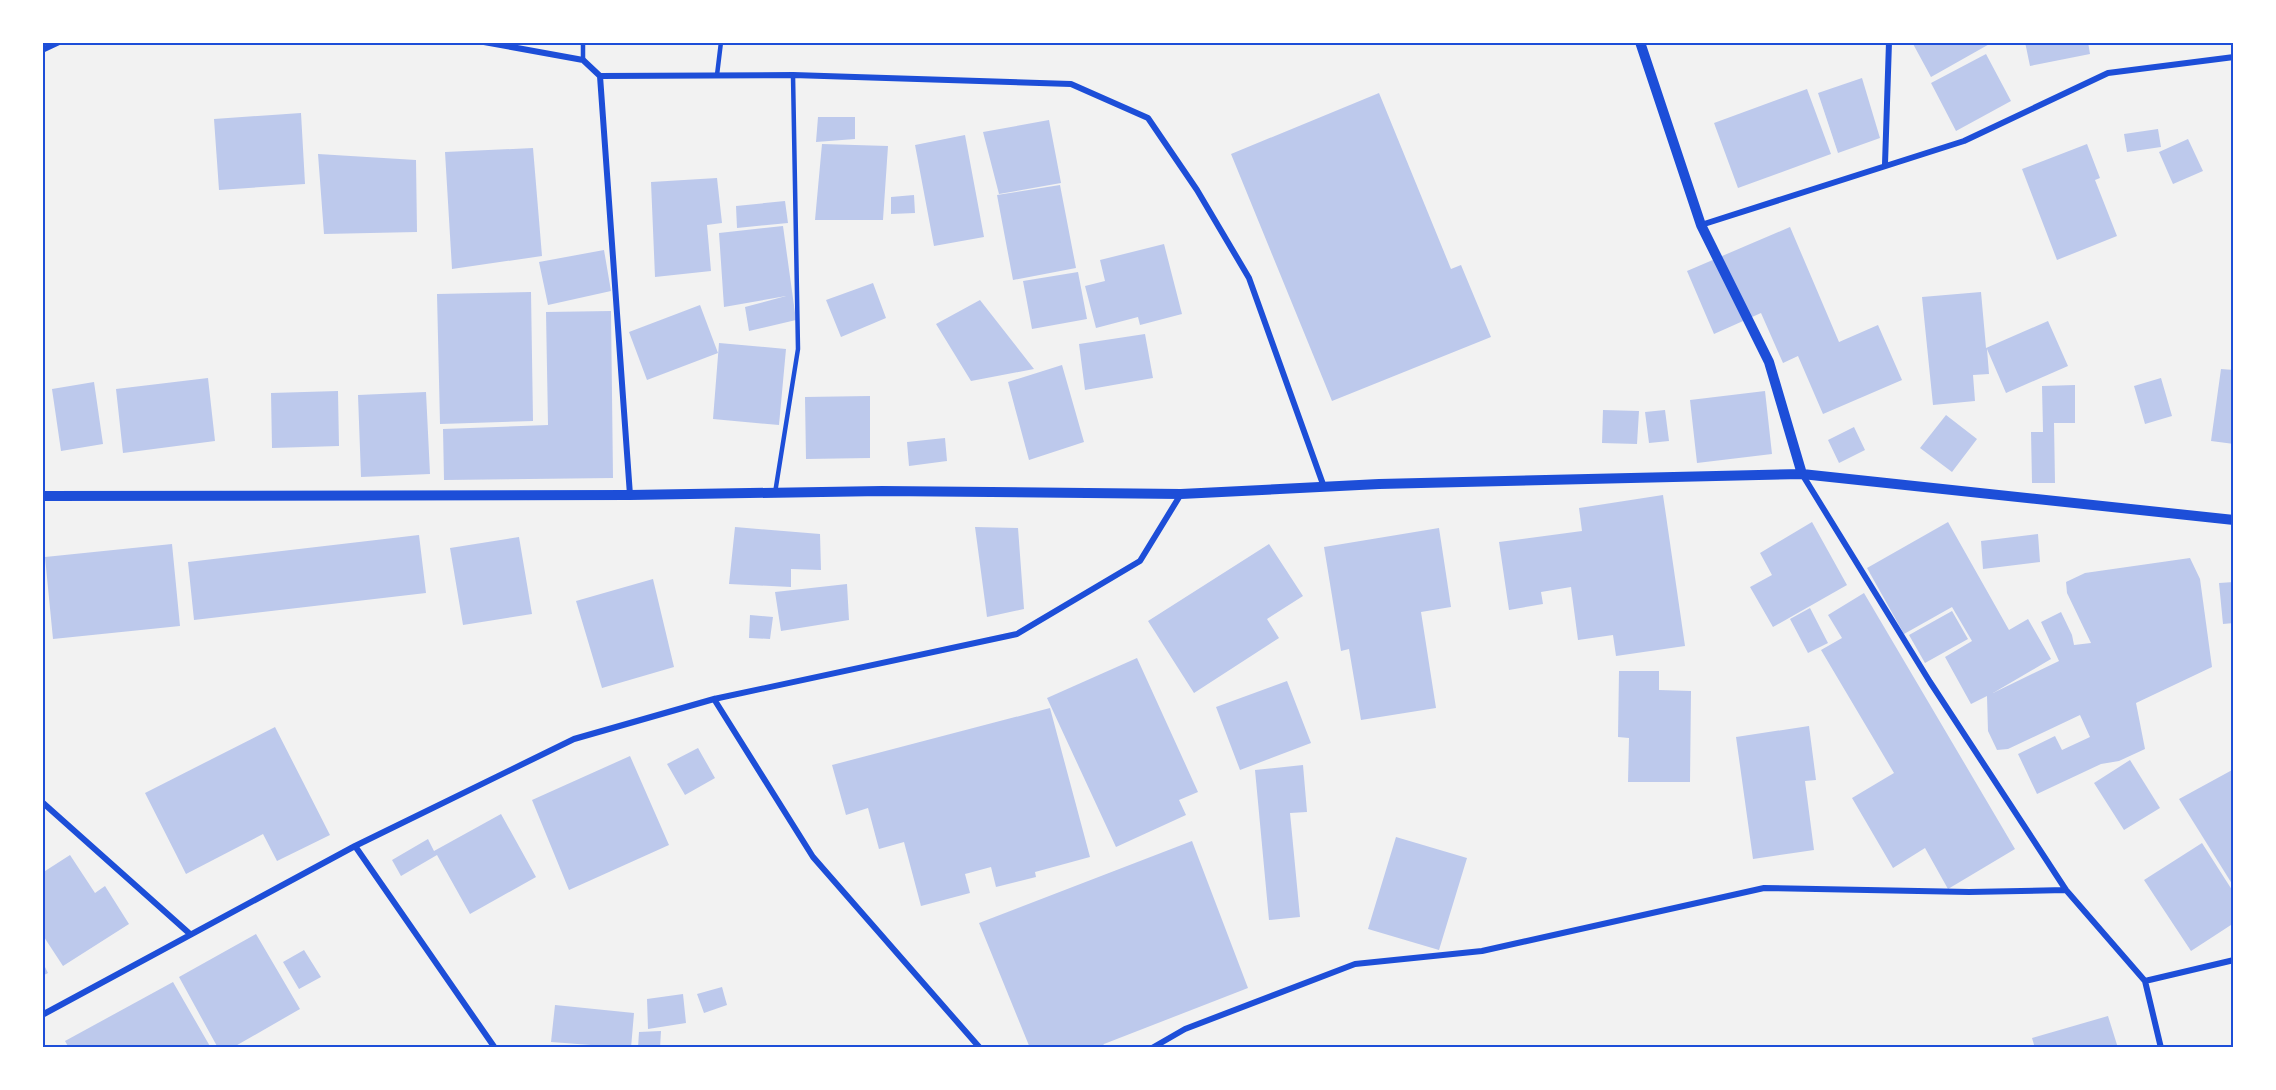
<svg xmlns="http://www.w3.org/2000/svg" width="2276" height="1090" viewBox="0 0 2276 1090" font-family="Quicksand,sans-serif">
<rect width="100%" height="100%" fill="#f2f2f2"/>
<path fill="#bdc9ec" d="M1912,42H1993L1931,77Z
M2025,42H2088L2090,54L2030,66Z
M1986,54L2011,101L1956,131L1931,83Z
M1862,78L1880,138L1838,153L1818,93Z
M1807,89L1831,154L1738,188L1714,123Z
M1379,93L1451,269L1461,265L1491,337L1332,401L1231,154Z
M301,113L305,184L219,190L214,119Z
M818,117H855V139L816,142Z
M1049,120L1061,183L999,194L983,132Z
M2158,129L2161,147L2127,152L2124,134Z
M965,135L984,237L934,246L915,145Z
M2188,139L2203,171L2173,184L2159,152Z
M822,144L888,146L883,220H815Z
M2087,144L2100,178L2095,180L2117,236L2057,260L2022,169Z
M533,148L542,256L452,269L445,152Z
M318,154L416,160L417,232L324,234Z
M717,178L722,223L707,225L711,271L655,277L651,182Z
M1060,185L1076,268L1013,280L997,195Z
M914,195L915,213L891,214V197Z
M785,201L788,223L737,228L736,206Z
M783,226L796,320L749,331L745,307L786,296L724,307L719,233Z
M1790,227L1839,342L1878,325L1902,380L1823,414L1798,356L1783,363L1761,313L1714,334L1687,271Z
M1164,244L1182,314L1140,325L1138,317L1096,328L1085,286L1105,281L1100,260Z
M604,250L611,291L548,305L539,262Z
M1078,272L1087,319L1032,329L1023,281Z
M873,283L886,318L841,337L826,300Z
M531,292L533,421L440,424L437,294Z
M1981,292L1986,348L2048,321L2068,366L2006,393L1987,349L1989,374L1973,375L1975,401L1933,405L1922,297Z
M980,300L1034,369L971,381L936,324Z
M700,305L718,353L647,380L629,332Z
M611,311L613,478L444,480L443,429L548,425L546,312Z
M1145,334L1153,378L1085,390L1079,344Z
M719,343L786,349L779,425L713,419Z
M1062,365L1084,442L1029,460L1008,382Z
M2221,369L2234,370V444L2211,441Z
M208,378L215,441L123,453L116,389Z
M2161,378L2172,416L2145,424L2134,386Z
M94,382L103,444L61,451L52,389Z
M2075,385V423H2054L2055,483H2032L2031,432H2043L2042,386Z
M338,391L339,446L272,448L271,393Z
M1765,391L1772,454L1697,463L1690,400Z
M426,392L430,474L361,477L358,395Z
M870,396V458L806,459L805,397Z
M1603,410L1639,411L1637,444L1602,443Z
M1665,410L1669,441L1649,443L1645,412Z
M1946,415L1977,439L1952,472L1920,448Z
M1854,427L1865,450L1839,463L1828,440Z
M945,438L947,461L909,466L907,442Z
M1663,495L1685,646L1616,656L1613,635L1578,640L1571,587L1541,592L1543,604L1509,610L1499,542L1582,531L1579,508Z
M1812,522L1847,585L1773,627L1750,587L1772,575L1760,553Z
M1948,522L2009,630L2028,619L2051,659L1993,693L2059,661L2041,622L2061,612L2072,635L2074,645L2091,643L2067,593L2066,582L2085,573L2190,558L2200,579L2212,667L2136,703L2145,749L2119,761L2101,764L2037,794L2018,754L2055,736L2062,750L2090,737L2080,715L2008,749L1997,750L1988,731L1987,696L1971,704L1945,657L1972,641L1952,607L1904,634L1867,568Z
M735,527L820,534L821,570L791,569V587L729,584Z
M975,527L1018,528L1024,609L987,617Z
M1439,528L1451,607L1421,612L1436,708L1361,720L1349,649L1341,651L1324,547Z
M2038,534L2040,562L1983,569L1981,541Z
M419,535L426,593L194,620L188,562Z
M519,537L532,614L463,625L450,548Z
M172,544L180,626L53,639L45,557Z
M1269,544L1303,596L1267,619L1279,638L1194,693L1148,621Z
M653,579L674,667L602,688L576,601Z
M2234,582V623L2223,624L2219,583Z
M847,584L849,620L781,631L775,592Z
M1864,593L2015,849L1948,889L1925,848L1893,868L1852,798L1894,773L1821,650L1842,638L1828,615Z
M1810,608L1828,643L1808,653L1790,619Z
M1952,611L1968,639L1925,663L1909,635Z
M750,615L773,617L770,639L749,638Z
M1137,658L1198,792L1179,800L1186,815L1116,847L1047,698Z
M1619,671H1659V690L1691,691L1690,782H1628L1629,738L1618,737Z
M1287,681L1311,743L1240,770L1216,707Z
M1050,708L1090,857L1035,872L1036,877L996,887L991,867L965,874L970,893L921,906L904,842L879,849L868,808L846,815L832,765Z
M1809,726L1816,780L1805,781L1814,850L1753,859L1736,737Z
M275,727L330,835L277,861L263,834L186,874L145,793Z
M698,748L715,778L685,795L667,764Z
M630,756L669,845L569,890L532,800Z
M2130,760L2160,808L2124,830L2094,783Z
M1303,765L1307,812L1290,813L1300,917L1269,920L1255,770Z
M2234,769V887L2179,799Z
M501,814L536,877L470,914L437,855L401,876L392,860L428,839L434,851Z
M1396,837L1467,858L1439,950L1368,929Z
M1192,841L1248,988L1104,1044L1101,1048H1030L979,923Z
M2202,843L2234,893V923L2191,951L2144,880Z
M70,855L95,893L105,886L129,924L63,966L42,934V873Z
M256,934L300,1009L232,1048H218L179,977Z
M304,950L321,977L299,989L283,962Z
M42,961L48,973L42,976Z
M173,982L211,1048H69L65,1041Z
M722,987L727,1005L704,1013L697,994Z
M683,994L686,1023L648,1029L647,999Z
M555,1005L634,1013L631,1048L551,1042Z
M2108,1016L2118,1048H2035L2032,1038Z
M661,1031L660,1048H638L639,1032Z"/>
<g fill="none" stroke-linecap="round" stroke-linejoin="round">
<path stroke="#1d4ed8" stroke-width="4.5" d="M583,42V60
M717,75L721,42
M775,493L798,349L793,75"/>
<path stroke="#1d4ed8" stroke-width="6" d="M484,42L583,60L600,76L630,495
M42,50L59,42
M600,76L793,75L1071,84L1148,118L1197,190L1249,278L1324,487
M1885,164L1889,42
M1701,225L1964,141L2108,73L2234,57
M1802,474L1930,682L2066,890L2145,981L2161,1048
M714,699L813,857L980,1048
M42,802L190,934
M355,846L495,1048
M2145,981L2234,960
M42,1015L355,846L574,739L714,699L1017,634L1140,561L1181,494
M1152,1048L1185,1029L1355,964L1482,951L1764,888L1969,892L2066,890"/>
<path stroke="#1d4ed8" stroke-width="10" d="M1640,42L1701,225L1769,362L1802,474
M42,496L630,495L882,491L1181,494L1379,484L1802,474L2234,520"/>
</g>
<rect width="2276" height="1090" fill="none" stroke="#ffffff" stroke-width="87"/>
<rect x="44" y="44" width="2188" height="1002" fill="none" stroke="#1d4ed8" stroke-width="2"/>
</svg>
